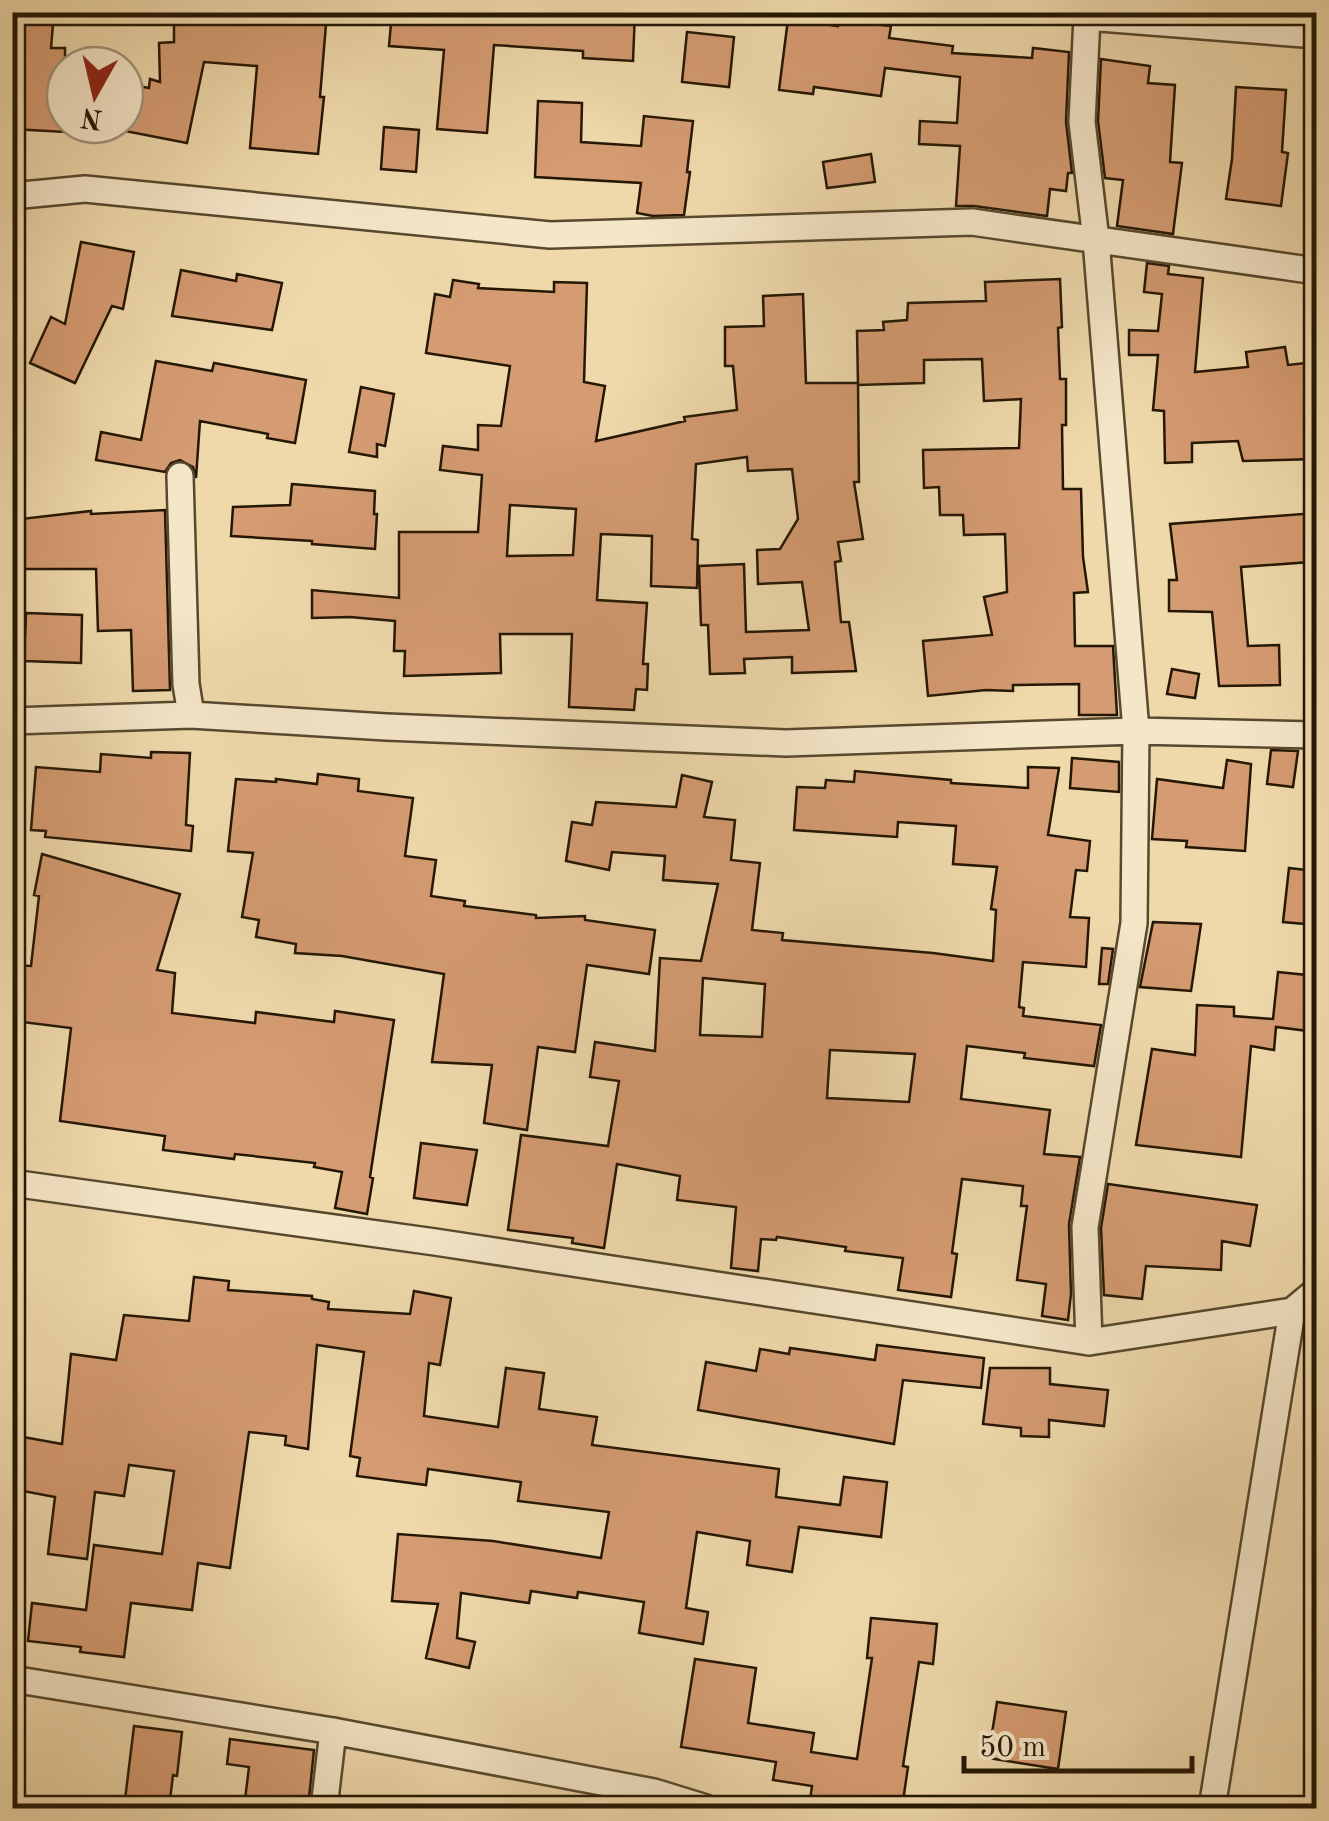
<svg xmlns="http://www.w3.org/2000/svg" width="1329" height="1821" viewBox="0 0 1329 1821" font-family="'Old Standard TT',serif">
<rect width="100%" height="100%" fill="#efd9ab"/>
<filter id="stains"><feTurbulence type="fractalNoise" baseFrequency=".002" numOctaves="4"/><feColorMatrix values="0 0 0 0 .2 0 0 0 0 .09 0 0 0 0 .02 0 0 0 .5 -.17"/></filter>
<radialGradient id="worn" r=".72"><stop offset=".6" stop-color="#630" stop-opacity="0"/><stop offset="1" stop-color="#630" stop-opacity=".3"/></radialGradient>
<path fill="#d59b72" stroke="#241704" stroke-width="2.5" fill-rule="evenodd" d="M17,12H54L51,48H65V132L12,129V18H17Z
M174,12L276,15V12H327L320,97H324L318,154L250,148L257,66L204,62L187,143L125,131V99L128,84L149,88L150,79L160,82L159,43L174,42Z
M392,12H635L633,61L583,58V51L494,45L487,133L437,129L444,50L389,46Z
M788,19L838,26L839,20L891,26L889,38L953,46L952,53L1032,58L1033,48L1069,52L1066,122L1072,173H1068L1066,191L1050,189L1047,216L974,206H956L960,146L919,144L920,121L957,123L960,77L885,68L881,96L814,87L813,94L779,90Z
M687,32L734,37L729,87L682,82Z
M1101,59L1150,66L1148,83L1175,85L1170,162L1182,163L1173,234L1117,226L1123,180L1105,178L1098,121Z
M1236,87L1286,90L1282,152L1288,153L1281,206L1226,199L1232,159Z
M538,101L582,103L581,142L641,146L644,116L693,121L687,172H690L684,215L653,216L637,213L641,183L535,177Z
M384,127L419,130L416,172L381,169Z
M871,154L875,182L827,188L823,162Z
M81,242L134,252L123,309L112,306L75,383L30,363L51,317L65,324Z
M1147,263L1169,266L1168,274L1203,278L1195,372L1248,367L1246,352L1285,347L1288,365L1316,362V459L1243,461L1238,441L1192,443V462L1165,463L1164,411L1153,410L1158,355H1129V330L1158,331L1162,294L1144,292Z
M181,270L236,281L237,274L282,283L272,330L172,316Z
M1060,279L1062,327L1058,328L1060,379H1066V425H1062L1063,489H1081L1083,557L1088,592L1074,593L1075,646H1113L1117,715H1079V684L1013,685V691L986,690L928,696L923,641L992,635L984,597L1007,592L1005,534L964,535L963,515H940L939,487L924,488L923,450L1019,448L1021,399L984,401L982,359L924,360V383L858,385L857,331L884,330L883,322L907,320L908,303L986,301L985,282Z
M453,280L479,284L478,288L554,292V282L587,283L584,382L605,386L596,441L685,421L684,417L737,410L733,366H725V327L764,326L763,296L803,294L806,383H858L859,482H854L863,539L838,542L841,561L835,562L841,622H849L856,671L792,673V657L744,659L745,673L710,674L708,625H701L699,566L744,564L746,632L809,630L802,582L758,584L757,550L780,549L798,519L792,469L748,471L747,457L696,464L692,539L698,540L697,588L651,586L652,536L601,534L597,600L647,603L643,664H648L647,690L636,689L634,710L569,707L572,634H500L501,673L404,676L405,651H394L395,621L350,617L312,618V590L399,598V532H478L482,475L440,470L443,446L478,450V425L501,426L510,366L426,353L435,294L450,297ZM510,505L576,509L573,555L507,556Z
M156,361L212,371L214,363L306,380L295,443L267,438L268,434L200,421L196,478L193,467L180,460L171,463L165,472L96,460L101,432L141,440Z
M361,387L394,394L385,446L377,444V457L349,452Z
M292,484L375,491L374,514H377L375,549L312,544V541L231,536L233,507L290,505Z
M165,510L170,690L133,691L131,630L98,631L96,569H12V520L91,511V514Z
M1316,513V558H1309L1310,562L1241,567L1248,646L1279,645L1280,685L1219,686L1212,612L1169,611V580H1177L1170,524Z
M26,613L82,615L81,663L24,661Z
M1172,669L1199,674L1195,698L1167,694Z
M1271,750L1298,751L1293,787L1267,784Z
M151,752L190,753L186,825L193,826L191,851L45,837L46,831L31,830L36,767L100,772L101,754L151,758Z
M1072,758L1119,762V792L1070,788Z
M1227,760L1251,764L1245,851L1186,847L1187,841L1152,839L1157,779L1223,788Z
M1028,767L1059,768L1048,835L1090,841L1087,871L1076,870L1070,917L1089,918L1086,967L1023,962L1019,1007L1024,1008L1023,1016L1101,1025L1094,1066L1024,1058L1025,1053L967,1046L961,1099L1050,1110L1044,1154L1080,1157L1069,1224L1071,1294L1068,1320L1042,1316L1046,1284L1017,1280L1027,1206H1021L1023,1186L962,1179L952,1253L957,1254L951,1297L898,1290L903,1258L845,1251L846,1247L777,1237L776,1240L761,1239L758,1271L731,1268L736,1207L677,1200L680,1176L617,1164L604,1248L572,1243L573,1238L508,1230L521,1135L608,1146L619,1081L590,1077L595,1042L655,1051L660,958L701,961L718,884L663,880L665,856L612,852L609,870L566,861L572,822L592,825L596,802L676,807L682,775L712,782L704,817L735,820L731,860L760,863L752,930L783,933L782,940L933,953L993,961L996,910L991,909L997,867L953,864L956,826L898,822L897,837L794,830L797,787L825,788L826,780L854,782L855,771L951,780V783L1028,788ZM703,978L765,984L762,1037L700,1035ZM830,1050L915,1054L909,1102L827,1098Z
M318,774L359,779L358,791L413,798L405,856L436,860L431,896L465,901L464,906L536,915V918L585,916V920L655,930L649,974L587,965L575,1052L538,1047L527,1130L484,1123L492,1065L432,1062L444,974L342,956L295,953L296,944L256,937L259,920L242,917L253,853L228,851L236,779L276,782V779L317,784Z
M42,854L180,894L157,970L175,973L172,1013L255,1023L256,1012L334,1022L335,1011L394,1020L370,1177L373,1178L367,1214L335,1208L342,1172L314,1167L315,1163L235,1154L234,1159L163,1150L165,1136L60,1121L71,1028L22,1022L23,1015H12V965L31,966L39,896L34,895Z
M1289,868L1316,871V925L1283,922Z
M1153,922L1201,924L1191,991L1140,987Z
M1102,948L1113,949L1108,984H1099Z
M1278,972L1316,976V1032L1276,1027L1274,1050L1251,1046L1241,1157L1136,1145L1152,1049L1195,1055L1197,1005L1234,1007V1016L1273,1019Z
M421,1143L477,1150L467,1205L414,1198Z
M1108,1184L1257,1205L1250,1246L1222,1241L1221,1270L1146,1266L1142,1299L1104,1295L1101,1228Z
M194,1277L229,1281L228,1290L312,1296V1299L329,1302L328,1309L410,1314L414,1291L451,1298L440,1365L429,1363L424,1416L498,1427L506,1368L544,1373L539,1409L597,1417L592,1445L779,1469L776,1497L840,1505L844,1477L887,1482L881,1537L799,1527L792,1572L747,1565L750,1541L697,1532L686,1608L708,1612L703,1644L639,1633L644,1602L578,1592L577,1598L531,1591L529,1603L461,1593L457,1638L475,1642L469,1668L426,1658L438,1604L392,1601L398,1534L493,1541L601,1558L609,1512L518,1501L521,1482L428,1469L426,1485L357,1476L360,1458L350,1456L364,1352L317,1345L308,1449L285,1445L286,1436L249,1432L230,1568L198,1563L192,1610L131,1603L124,1657L80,1652L81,1647L28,1641L32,1603L86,1610L94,1545L162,1554L174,1471L129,1465L124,1496L95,1492L87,1559L48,1554L55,1497L12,1489V1435L62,1444L71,1354L116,1360L124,1315L189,1321Z
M877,1345L984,1358L981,1388L903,1380L894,1444L698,1410L706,1362L756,1371L760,1349L789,1354L790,1348L875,1360Z
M990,1368H1050V1384L1108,1390L1104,1426L1049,1420V1437L1021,1436V1428L983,1424Z
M871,1618L937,1624L933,1664L919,1662L903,1766L908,1767L902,1808H809L812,1786L773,1780L776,1762L681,1747L695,1659L756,1668L748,1723L814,1733L811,1752L857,1759L872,1658H867Z
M997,1702L1066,1712L1058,1769L988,1758Z
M134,1726L182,1732L177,1776L173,1775L169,1808H124Z
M230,1739L314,1750L308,1808H244L249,1767L227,1764Z"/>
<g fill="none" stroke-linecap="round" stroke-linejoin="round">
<defs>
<path id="minor" d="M12,196L85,189L550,235L972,222L1316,271
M180,476L186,684L191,715
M12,721L191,715L386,727L786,743L1136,731L1316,735
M12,1183L435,1242L1089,1342L1292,1311
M1089,1342L1085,1227L1134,923L1136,731L1096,240L1082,122L1087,17L1316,35
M12,1679L333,1731L654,1792L706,1808
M324,1808L333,1731
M1212,1808L1292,1311L1316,1291"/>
</defs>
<use href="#minor" stroke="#57482e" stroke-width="30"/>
<use href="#minor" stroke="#f5e6c8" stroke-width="25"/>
</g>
<rect width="1329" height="1821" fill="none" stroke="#efd9ab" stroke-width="50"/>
<rect x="15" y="15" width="1299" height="1791" fill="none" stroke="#241704" stroke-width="5"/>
<rect x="25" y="25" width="1279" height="1771" fill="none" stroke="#241704" stroke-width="2.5"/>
<g transform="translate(95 95) rotate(188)"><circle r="48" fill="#f5e6c8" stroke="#a1937a" stroke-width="2.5"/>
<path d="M0-8L18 38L0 25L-18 38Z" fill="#8f2418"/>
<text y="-15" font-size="28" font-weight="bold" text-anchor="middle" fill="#241704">N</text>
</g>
<path d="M964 1756v15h228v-15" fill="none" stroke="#241704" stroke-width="5"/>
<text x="979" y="1756" font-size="30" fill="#241704" stroke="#f5e6c8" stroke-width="8" paint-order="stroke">50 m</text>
<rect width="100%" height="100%" filter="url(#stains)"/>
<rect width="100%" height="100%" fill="url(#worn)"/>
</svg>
